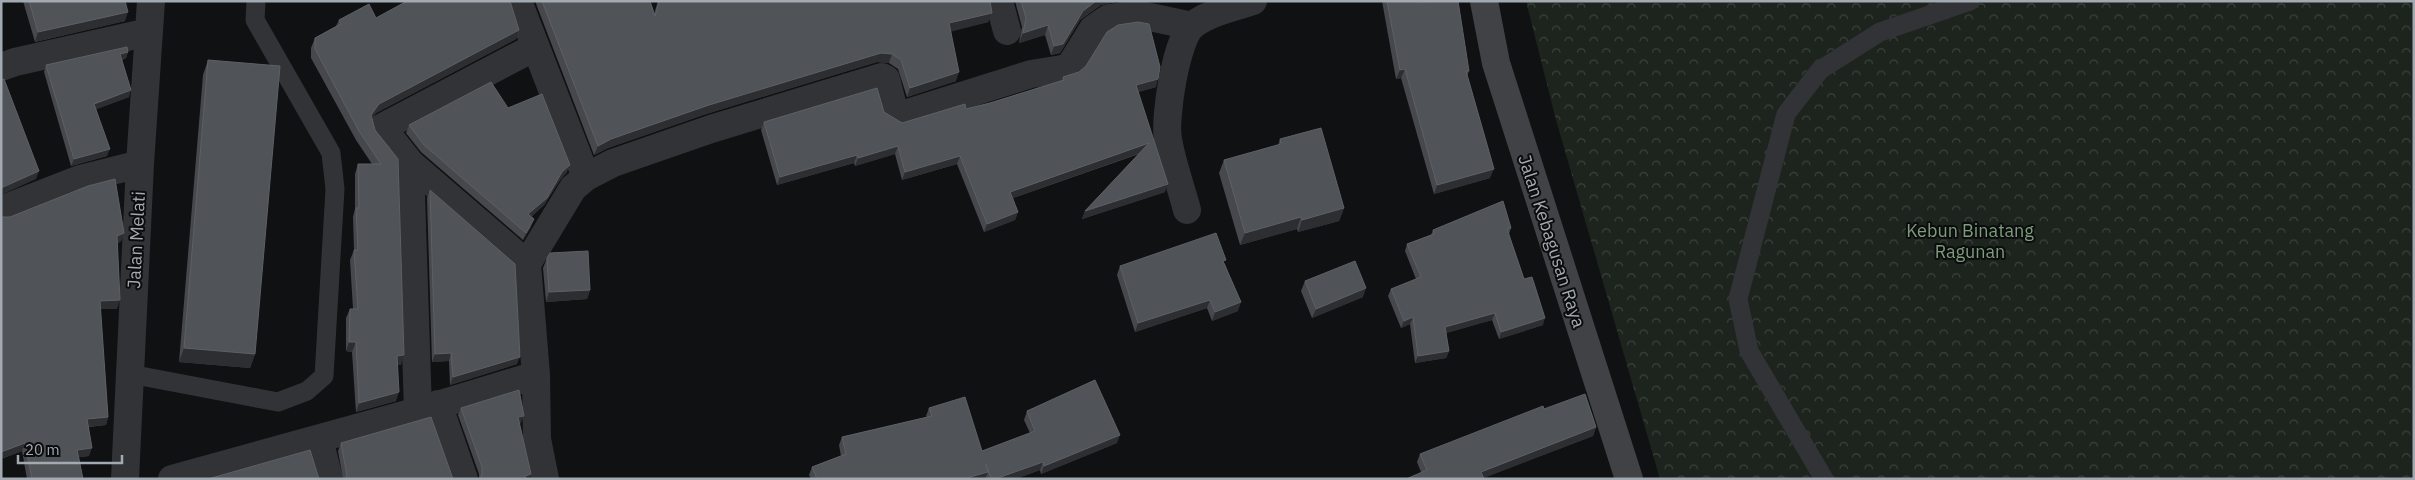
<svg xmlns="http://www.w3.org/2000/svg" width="2415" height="480" viewBox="0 0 2415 480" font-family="'IBM Plex Sans',sans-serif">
<defs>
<pattern id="forest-crowns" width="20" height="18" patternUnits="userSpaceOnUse" patternTransform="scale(1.25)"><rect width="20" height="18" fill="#1d241d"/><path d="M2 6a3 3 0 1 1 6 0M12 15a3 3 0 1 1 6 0" fill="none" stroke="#3b413b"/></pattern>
</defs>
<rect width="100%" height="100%" fill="#101112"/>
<path fill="url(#forest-crowns)" d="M1526,1H2414V479H1660L1556,120Z"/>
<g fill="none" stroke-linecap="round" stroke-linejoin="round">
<path stroke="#323336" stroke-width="19" d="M130,374L278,402L307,391L324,376L335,189L331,153L255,20L256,1
M1824,479L1749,351L1738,299L1786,114L1820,70L1880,32L1970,1"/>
<path stroke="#323336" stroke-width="28" d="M518,1L586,177
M999,1L1007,31
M1,67L15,62L149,32
M410,163L527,264
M1,210L80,179L140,164
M1187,210C1181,187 1172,163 1168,139C1164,119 1176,38 1193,25C1210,12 1233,8 1253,1
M438,404L464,479
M418,411L410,163L384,130L383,127L535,47
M319,439L329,479
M125,479L140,164L151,1
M172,479L418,411L536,375
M545,479L537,439L536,375L527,264L573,188L586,177L613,163L711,129L882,77L886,79L894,111L901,115L1031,74L1062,69L1070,66L1093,29L1109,18L1136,14L1192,26"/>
<path stroke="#404246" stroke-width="28" d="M1484,1L1496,63L1629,479"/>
</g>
<path fill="#46484d" d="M23,1H125V21L35,42Z
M535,1H650L654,14L658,1H990L992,13L988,22L951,31L956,81L907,97L898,69L889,63L877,62L706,114L608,148L594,155Z
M1015,1H1120L1101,5L1080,20L1060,53L1051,55L1045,35L1019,43L1022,27Z
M1382,1H1420V3L1469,71L1467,76L1490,178L1434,194L1401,78L1396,79Z
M376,18L519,30L516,39L376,113L372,118L375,130L398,159L401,365H398L396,401L356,412L352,352L346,351V318L350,309H353L350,260L354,250L353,217L355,209V174L358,164H372L356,140L311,58V48L315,38L336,26L339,20Z
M128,52L126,58L122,60L129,97L96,109L107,156L71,166L44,72L46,65Z
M208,60L255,354L250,368L179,362L203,75Z
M1063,77L1156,87L1138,92L1165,192L1082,219L1085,211L1139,154L1013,198L1018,212L1015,220L984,232L957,164L902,180L895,154L855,166L854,163L777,185L761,130L764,122L884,112L902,123L990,103L1062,80Z
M508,108L567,172L560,180L544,205L531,217V227L523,240L421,152L406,133L409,125Z
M1280,139L1344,208L1339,221L1298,232L1297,229L1240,245L1219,173L1224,160L1278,145Z
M430,190L517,364L450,385L449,361L432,362L427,198Z
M1,217L124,233L121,241L118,243L117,309H100L108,417L106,425L89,427V456L79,457L83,479H27L22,451L1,459Z
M1511,228L1509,234L1524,279L1543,325L1499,339L1492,320L1446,333L1449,351L1446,358L1415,363L1410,324L1401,328L1388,296L1391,289L1416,279L1405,251L1407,244L1431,235L1433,230Z
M547,258L590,290L587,299L546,302L543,268Z
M1225,264L1238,311L1212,321L1207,308L1135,332L1117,275L1120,266Z
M1305,281L1363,297L1312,318L1301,291Z
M461,408L521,423L519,424L529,479H479V474L458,415Z
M929,408L982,451L1030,433L1024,420L1027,411L1117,443L1041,474L1040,470L1015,479H811L809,475L812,467L841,456L839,445L842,437L927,417L926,416Z
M1544,409L1596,427L1593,436L1483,478L1421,472L1417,462L1420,454Z
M341,443L452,477L453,479H343L338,451Z"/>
<path fill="#2c2e31" d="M1096,1H1120L1101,5L1080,20L1060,53L1051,55L1054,46L1083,11Z
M128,12L125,21L35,42L38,32Z
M992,13L988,22L946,33L949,23Z
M1048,25L1045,35L1019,43L1023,33Z
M519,30L516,39L376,113L368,124L371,115L379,104Z
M128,52L126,58L117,61L120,54Z
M881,53L892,54L889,63L877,62L706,114L608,148L594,155L598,146L611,139L709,105Z
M1405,69L1401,78L1396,79L1400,70Z
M959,72L956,81L907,97L910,88Z
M1158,79L1156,87L1133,93L1136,85Z
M131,90L129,97L92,111L94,104Z
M1149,143L1146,151L1007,200L1010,192Z
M898,146L895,154L855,166L858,158Z
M110,149L107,156L71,166L74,159Z
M857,155L854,163L777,185L780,177Z
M960,156L957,164L902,180L905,172Z
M570,165L567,172L560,180L544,205L526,221L528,214L562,172Z
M1494,169L1490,178L1434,194L1437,185Z
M39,171L36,179L1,195V188Z
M1168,184L1165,192L1082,219L1085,211Z
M1344,208L1339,221L1298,232L1302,220Z
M1018,212L1015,220L984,232L987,224Z
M1301,217L1297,229L1240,245L1245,233Z
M534,219L531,227L523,240L526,233Z
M124,233L121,241L115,244L117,236Z
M1366,288L1363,297L1312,318L1316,309Z
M590,290L587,299L546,302L549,292Z
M120,300L117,309H97L100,301Z
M1210,300L1207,308L1135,332L1138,323Z
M1241,302L1238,311L1212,321L1215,312Z
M1495,313L1492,320L1443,334L1445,327Z
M1413,317L1410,324L1401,328L1404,321Z
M1545,318L1543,325L1499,339L1501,332Z
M349,342H356L352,352L346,351Z
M184,348L255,354L250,368L179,362Z
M1449,351L1446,358L1415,363L1418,356Z
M451,353L449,361L432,362L435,354Z
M404,355L401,365H394L397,356Z
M520,357L517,364L450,385L453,377Z
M399,392L396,401L356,412L359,403Z
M524,416L521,423L515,424L518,417Z
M108,417L106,425L84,427L87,419Z
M1596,427L1593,436L1481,479V472Z
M1120,435L1117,443L1041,474L1044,466Z
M25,443L22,451L1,459V452Z
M92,448L89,456L75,458L77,450Z
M1043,462L1040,470L1015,479H995Z
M988,472L985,479H963Z
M531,474L529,479H524L525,476Z"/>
<path fill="#505357" stroke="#5d6065" d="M29,1H125L128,12L38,32Z
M407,1H510L519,30L379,104L371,115L375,130L398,159L404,355L397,356L399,392L359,403L356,342H349L350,309H358L354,250H358L356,208H359L358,164H381L359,131L315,49V38L341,24L339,20L369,4L376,18Z
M542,1H650L655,16L659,1H990L992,13L949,23L959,72L910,88L901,60L892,54L881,53L709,105L611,139L598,146Z
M1021,1H1096L1083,11L1063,44L1054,46L1048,25L1023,33L1026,18Z
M1387,1H1420V3L1429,1H1458L1469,71H1466L1494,169L1437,185L1405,69L1400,70Z
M1138,22L1149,24L1160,67L1158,79L1136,85L1168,184L1085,211L1149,143L1010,192L1018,212L987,224L960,156L905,172L898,146L858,158L857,155L780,177L764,122L877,88L884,112L902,123L965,104L966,109L990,103L1064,80L1063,77L1079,72L1086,66L1107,32L1118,25Z
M127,47L128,52L120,54L131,90L94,104L110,149L74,159L46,65Z
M208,60L280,66L255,354L184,348Z
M4,79L39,171L1,188V80Z
M491,82L508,108L542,94L570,165L562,172L547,198L528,214L534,219L526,233L424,145L409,125Z
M1321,128L1344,208L1302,220L1301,217L1245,233L1224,160L1281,144L1280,139Z
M115,179L124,233L117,236L120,300L100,301L108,417L87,419L92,448L77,450L83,479H32L25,443L1,452V217H10L88,186Z
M430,190L515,264L520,357L453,377L451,353L435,354Z
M1503,201L1511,228L1507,229L1524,279L1532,277L1545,318L1501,332L1495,313L1445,327L1449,351L1418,356L1413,317L1404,321L1391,289L1421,277L1407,244L1434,234L1433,230Z
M1216,233L1226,260L1223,261L1241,302L1215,312L1210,300L1138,323L1120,266Z
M588,251L590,290L549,292L547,258L550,253Z
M1355,261L1366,288L1316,309L1305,281Z
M1095,380L1120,435L1044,466L1043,462L995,479H991L986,464L988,472L963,479H817L812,467L846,454L842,437L932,416L929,408L965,397L982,451L1035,431L1027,411Z
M519,390L524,416L518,417L531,474L525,476L526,479H480L482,474V467L461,408Z
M1585,394L1596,427L1481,472L1484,479H1406L1427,470L1420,454L1543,406L1544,409Z
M431,417L453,479H345L347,476L341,443Z
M310,450L319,479H208Z"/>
<g text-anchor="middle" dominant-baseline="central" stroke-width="4" stroke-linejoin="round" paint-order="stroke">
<g font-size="18" fill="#7e9b7b" stroke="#0b0c0d">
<text x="1970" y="230">Kebun Binatang<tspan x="1970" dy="21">Ragunan</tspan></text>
</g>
<g font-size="18" fill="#a3a9b1" stroke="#0b0c0d">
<text transform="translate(136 240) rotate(-87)">Jalan Melati</text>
<text transform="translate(1552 241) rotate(72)">Jalan Kebagusan Raya</text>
</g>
</g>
<rect width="2415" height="480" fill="none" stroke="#a3a9b1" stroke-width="5"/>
<path d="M18 455v8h104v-8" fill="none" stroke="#a3a9b1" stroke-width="2.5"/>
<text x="25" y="455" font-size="15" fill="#a3a9b1" stroke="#0b0c0d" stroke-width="4" paint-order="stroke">20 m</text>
</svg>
